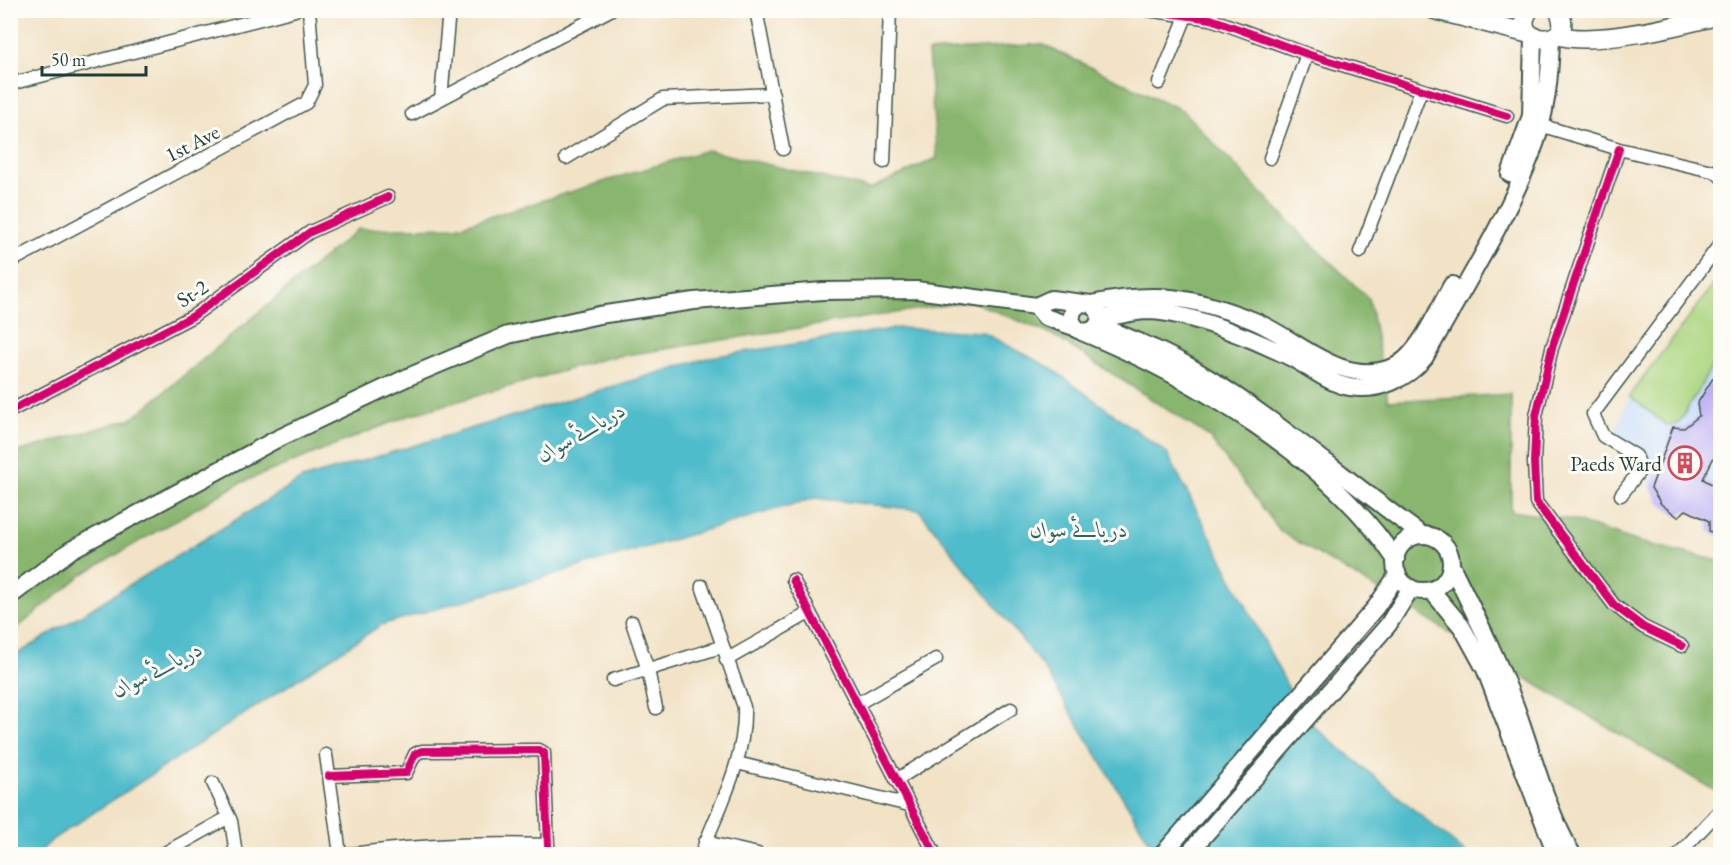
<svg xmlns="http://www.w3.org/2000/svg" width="1731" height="865" viewBox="0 0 1731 865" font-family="'EB Garamond',Amiri,serif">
<rect width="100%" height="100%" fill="#fdfcf7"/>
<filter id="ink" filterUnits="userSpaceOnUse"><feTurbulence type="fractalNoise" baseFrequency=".0167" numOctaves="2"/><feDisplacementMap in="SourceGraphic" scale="12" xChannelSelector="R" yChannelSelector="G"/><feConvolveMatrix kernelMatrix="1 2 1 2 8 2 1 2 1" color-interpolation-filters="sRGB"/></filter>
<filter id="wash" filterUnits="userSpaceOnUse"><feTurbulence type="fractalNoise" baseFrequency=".008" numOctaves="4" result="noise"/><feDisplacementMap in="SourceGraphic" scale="24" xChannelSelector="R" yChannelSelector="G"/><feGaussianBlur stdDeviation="1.35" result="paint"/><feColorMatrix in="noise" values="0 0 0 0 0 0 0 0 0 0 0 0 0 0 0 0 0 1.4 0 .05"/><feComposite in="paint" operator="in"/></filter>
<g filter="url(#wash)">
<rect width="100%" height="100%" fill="#f2e3c7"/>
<path fill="#c8dcf9" d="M1720,276V536L1709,531L1708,520L1686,510L1678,517L1661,504L1651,488L1643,460L1613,438L1629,396Z"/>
<path fill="#acd580" stroke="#66895a" stroke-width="1.5" d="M1720,276V353L1679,423L1668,426L1629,396Z"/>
<path fill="#89b66e" stroke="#547a51" stroke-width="1.5" d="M1041,44L1182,110L1301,234L1369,299L1388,401L1511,394V511L1573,520L1639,542L1720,561V794L1281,532L1208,436L1053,335L971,301L607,358L407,416L238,484L83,574L11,633V454L133,418L358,229L456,227L707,150L870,189L937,158L928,52Z"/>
<path fill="#50bccb" stroke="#387c80" stroke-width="1.5" d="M899,328L982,332L1049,367L1167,453L1304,718L1467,854H1157L1044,668L919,510L815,498L381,625L53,839L38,854H11V658L302,479L711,357Z"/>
<g id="blocks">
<path fill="#b8abf5" d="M1713,378L1720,383V445L1703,479L1720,489V536L1709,531V521L1686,510L1678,517L1661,504L1651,488L1673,427L1684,428L1699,416L1697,404Z"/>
</g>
</g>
<g filter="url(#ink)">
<use href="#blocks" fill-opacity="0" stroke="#3f564a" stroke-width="1.5"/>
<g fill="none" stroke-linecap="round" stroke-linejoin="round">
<defs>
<path id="minor" d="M756,10L783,149
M1147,10L1211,19L1307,54L1507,116
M1159,83L1187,14
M10,84L295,10
M441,99L449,10
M412,114L610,10
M1540,125L1619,149L1716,172L1720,176
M1619,149L1552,348L1536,416L1534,462L1536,502L1614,605L1643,627L1682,646
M566,158L663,99L773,94
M1270,158L1307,54
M884,162L890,10
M1360,252L1421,90
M10,262L306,103L315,85L309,10
M10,411L193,316L310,232L388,197
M1621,495L1641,469L1636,456L1603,436L1593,414L1720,244
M793,580L935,854
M632,622L648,670L656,708
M726,660L809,613
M613,680L721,647
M857,704L936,659
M326,755L340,854
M737,763L909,805
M329,776L406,773L415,754L422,751L539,750L544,753L548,845
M896,780L1011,709
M213,783L231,821L236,854
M705,842L758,854
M163,854L229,817
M352,854C417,845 481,843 548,845L549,854
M701,854C719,807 746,760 744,707L702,586
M1679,854L1720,810"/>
<path id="secondary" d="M1510,174L1531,116L1533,37
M1091,304C1156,291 1191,296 1252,320C1296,337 1339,387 1391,368C1418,359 1438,309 1452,285
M1036,306L1045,317L1074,327
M1100,319C1116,316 1133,311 1150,311C1191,313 1256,340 1292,358C1311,368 1328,383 1349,387C1378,392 1408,379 1425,357C1460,293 1506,221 1531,155C1546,117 1550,78 1551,38
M1098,325C1132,339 1166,352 1197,371C1277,419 1347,481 1422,535
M1082,332C1193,377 1329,459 1396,560
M1395 563a28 28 0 1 1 56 0a28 28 0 1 1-56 0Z
M1451,565C1474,612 1498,659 1516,708C1534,758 1546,808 1572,854
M1431,590L1462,627L1485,669L1556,854
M10,596L71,550L275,440L408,377L508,335L599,315L694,301L823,291L916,290L1036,306L1051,299L1091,304C1108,315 1097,337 1078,330L1071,321L1073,310L1081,303
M1163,854L1376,607L1398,574
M1188,854L1388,625L1411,588"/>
<path id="primary" d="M1435,10L1530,34
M1529,10C1506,46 1580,50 1558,10
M1557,35C1594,47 1681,25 1720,15"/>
</defs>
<use href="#minor" stroke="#3f564a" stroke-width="15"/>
<use href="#secondary" stroke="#3f564a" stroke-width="20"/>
<use href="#primary" stroke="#3f564a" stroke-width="21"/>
<use href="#minor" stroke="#fff" stroke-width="12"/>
<use href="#secondary" stroke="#fff" stroke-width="16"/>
<use href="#primary" stroke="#fff" stroke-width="18"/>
<defs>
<path id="cycleway" d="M1147,10L1211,19L1307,54L1507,116
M1619,149L1552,348L1536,416L1534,462L1536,502L1614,605L1643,627L1682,646
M10,411L193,316L310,232L388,197
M793,580L935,854
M329,776L406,773L415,754L422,751L539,750L544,753L548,845"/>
</defs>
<use href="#cycleway" stroke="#fdfcf7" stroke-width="11"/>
<use href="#cycleway" stroke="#d6006c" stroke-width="8"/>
</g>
</g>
<defs>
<symbol id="building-ring" viewBox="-11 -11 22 22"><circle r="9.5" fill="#fdfcf7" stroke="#d1495b" stroke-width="1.5"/><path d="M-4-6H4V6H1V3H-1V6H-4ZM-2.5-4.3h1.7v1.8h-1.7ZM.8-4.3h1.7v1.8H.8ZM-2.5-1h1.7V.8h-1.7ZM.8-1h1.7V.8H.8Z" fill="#d1495b"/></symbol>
</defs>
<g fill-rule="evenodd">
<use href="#building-ring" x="1666" y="444" width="38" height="38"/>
</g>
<g text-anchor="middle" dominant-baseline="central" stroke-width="6" stroke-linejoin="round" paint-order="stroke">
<g font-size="21" fill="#1f3d34" stroke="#fdfcf7">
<text transform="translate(192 143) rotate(-27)">1st Ave</text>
<text transform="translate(192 293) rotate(-33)">St-2</text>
</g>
<g font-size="21" fill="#1f3d34" stroke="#fdfcf7" text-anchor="end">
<text x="1662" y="463">Paeds Ward</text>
</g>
<g font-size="22" font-style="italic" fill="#2e6361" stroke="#fdfcf7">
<text transform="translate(581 432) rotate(-30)">دریائے سواں</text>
<text x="1079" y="529">دریائے سواں</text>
<text transform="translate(157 669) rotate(-27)">دریائے سواں</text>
</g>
</g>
<rect width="1731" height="865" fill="none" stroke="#fdfcf7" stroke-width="36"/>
<path d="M42 66v9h104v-9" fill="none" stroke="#1f3d34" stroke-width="3"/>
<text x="51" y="66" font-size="18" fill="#1f3d34" stroke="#fdfcf7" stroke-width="4.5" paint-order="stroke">50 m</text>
</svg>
